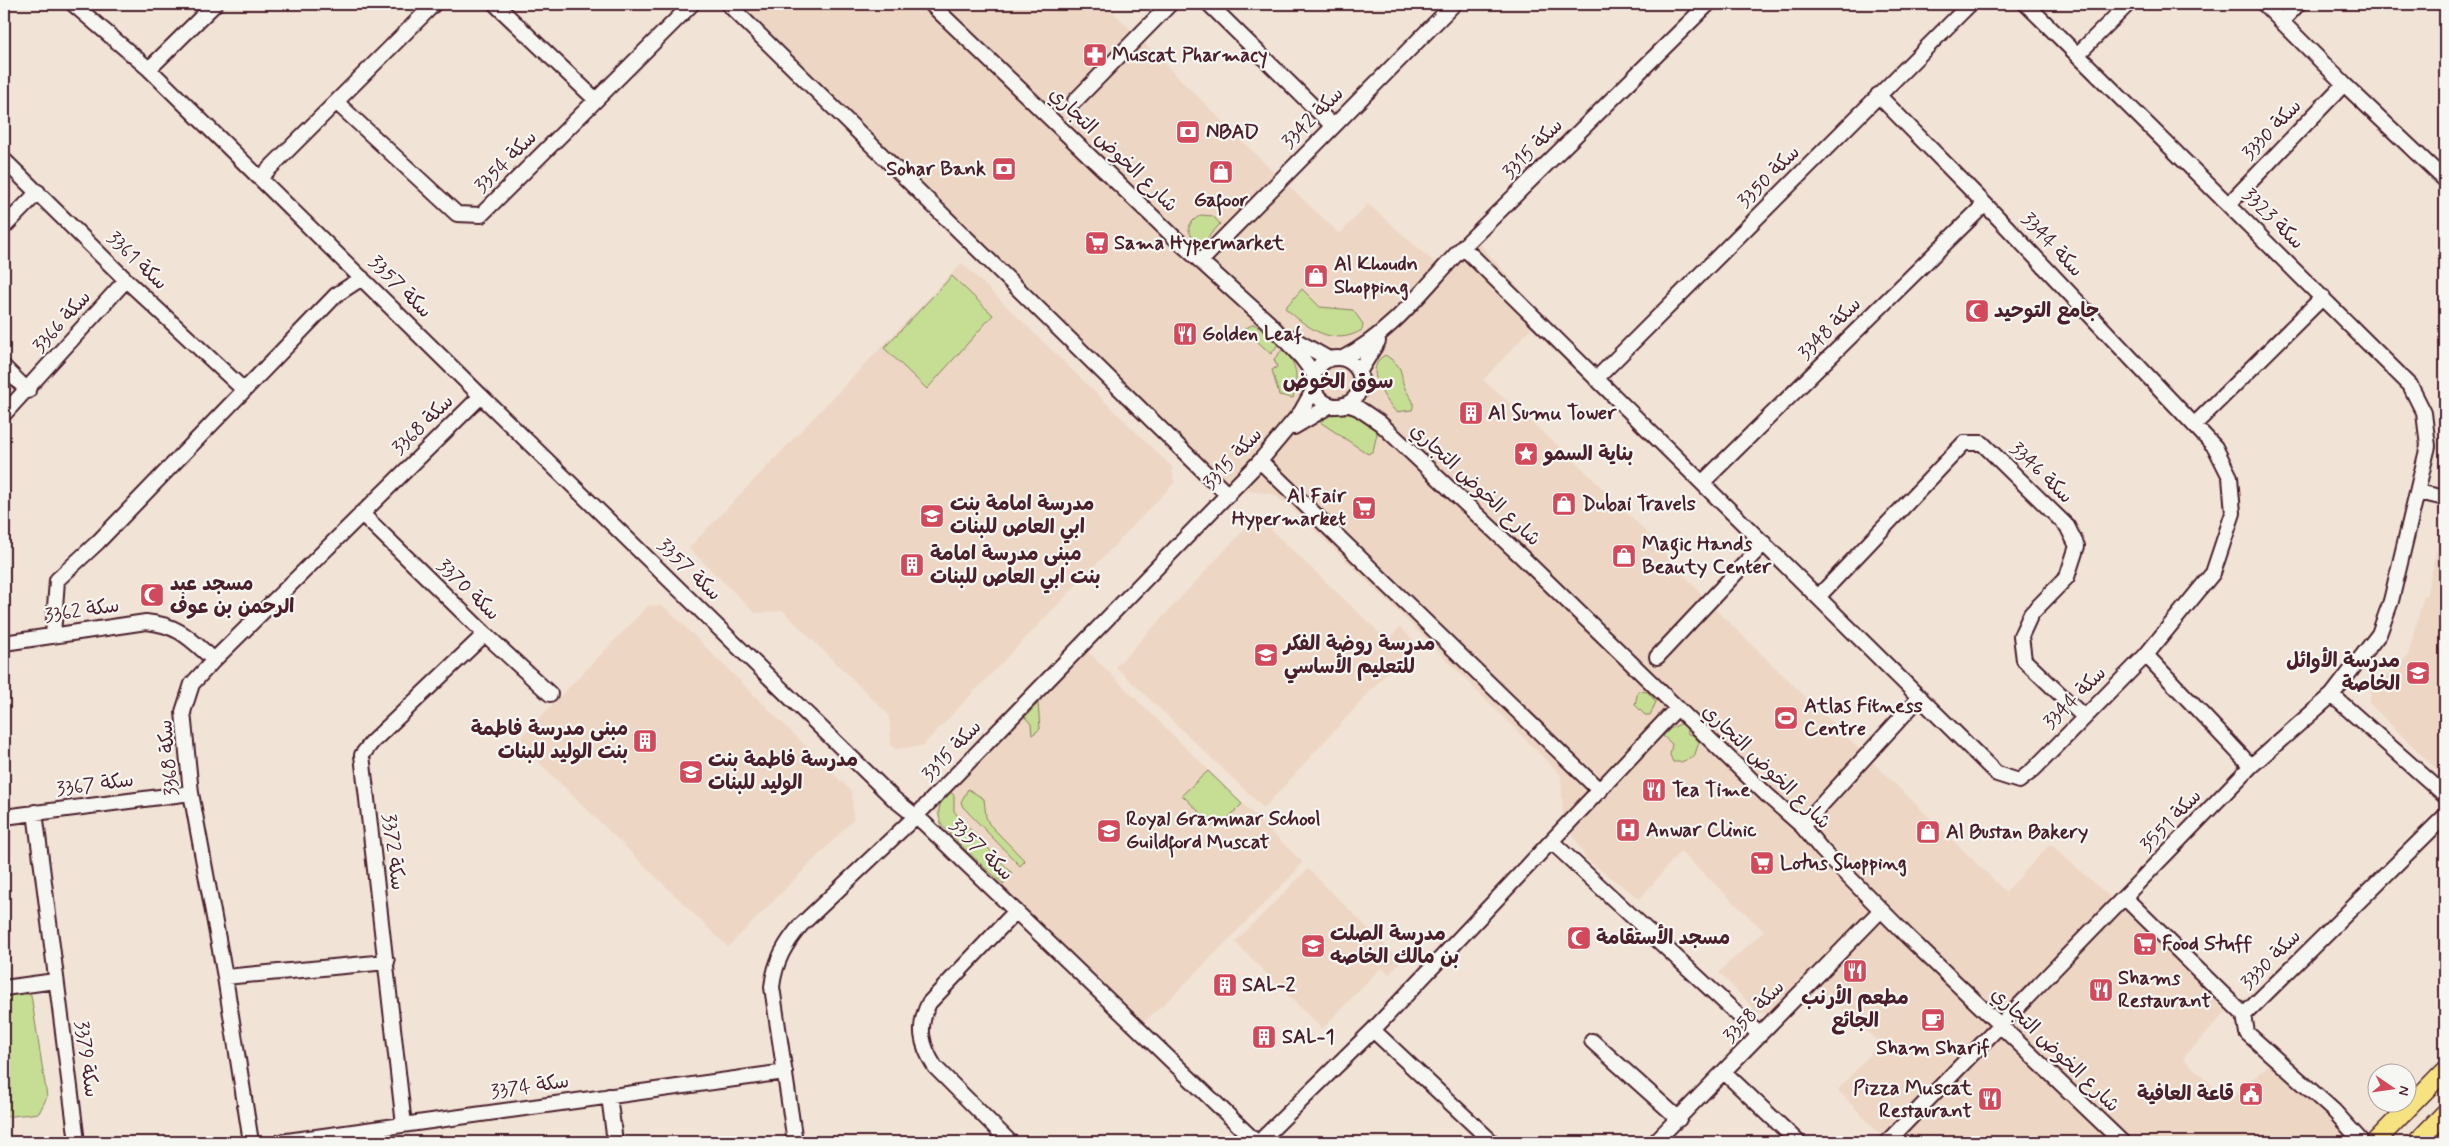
<svg xmlns="http://www.w3.org/2000/svg" width="2449" height="1146" viewBox="0 0 2449 1146" font-family="Mynerve,'Playpen Sans Arabic',sans-serif">
<rect width="100%" height="100%" fill="#f1e3d6"/>
<filter id="ink" filterUnits="userSpaceOnUse"><feTurbulence type="fractalNoise" baseFrequency=".02" numOctaves="2"/><feDisplacementMap in="SourceGraphic" scale="10" xChannelSelector="R" yChannelSelector="G"/><feConvolveMatrix kernelMatrix="1 2 1 2 8 2 1 2 1" color-interpolation-filters="sRGB"/></filter>
<g filter="url(#ink)">
<path fill="#edd6c3" d="M720,4H1105L1272,171L1340,234L1368,204L1435,263L1467,230L1543,315L1483,380L1572,458L1646,532L1711,605L2006,892L2050,844L2148,931L2226,1012L2183,1058L2228,1101L2272,1062L2332,1114L2354,1142H1887L1838,1090L1880,1043L1808,980L1776,1014L1758,1013L1719,972L1764,931L1680,851L1640,899L1586,859L1563,816L1561,775L1405,618L1291,507L1273,494L1249,491L1218,496Z
M962,263L1172,467L1174,483L922,746L895,749L891,744L889,715L833,660L783,611L755,613L689,548Z
M2445,513V778L2369,703L2372,691L2408,656L2424,596L2426,597Z
M1255,518H1283L1271,530L1388,641L1400,627L1415,642L1264,808L1116,667Z
M649,605L665,607L852,792L853,820L728,947L517,741Z
M1086,650L1302,862L1296,871L1173,996L1142,1023L941,825L935,809V802Z
M1308,869L1401,961L1389,974L1381,967L1322,1029L1235,942Z"/>
<path fill="#c6de94" stroke="#887e60" d="M1201,215L1213,216L1220,224L1201,245C1187,233 1183,226 1201,215Z
M952,276L993,315L927,389L884,348Z
M1302,289L1320,307L1353,310L1363,324L1362,330C1332,348 1307,327 1285,308Z
M1254,324L1279,343L1271,354L1244,329Z
M1284,348C1298,369 1298,373 1293,398L1279,395L1272,370L1277,367L1274,359Z
M1385,355C1409,370 1397,376 1407,392C1410,398 1416,401 1412,410L1396,412C1385,399 1362,368 1385,355Z
M1351,414L1371,422L1378,429L1373,451L1368,454L1317,420L1324,415Z
M1638,691L1648,692L1656,702L1650,715H1645L1635,705Z
M1038,703L1040,729L1032,735L1031,724L1025,717Z
M1680,724L1686,725L1688,734L1693,735L1699,742L1694,757L1681,762H1673L1670,755L1672,744L1663,736L1670,729Z
M1208,771L1242,804L1217,829L1182,795Z
M968,789L984,799L986,817L989,824L1025,861L1020,866L963,807L961,802Z
M949,791L954,795V811L960,819L1012,873L1003,884C993,875 944,831 941,823C936,810 940,801 949,791Z
M22,993L31,995L47,1097L39,1113L4,1117V995Z"/>
<g fill="none" stroke-linecap="round" stroke-linejoin="round">
<defs>
<path id="minor" d="M73,4L149,69L481,396L894,799L924,823L1256,1142
M495,4L596,100
M728,4L1228,495
M931,4L1176,239L1269,323L1302,358L1314,374
M1209,4L1333,126
M2264,4L2344,84L2445,180
M2282,21L2298,4
M2078,54L2128,4
M149,69L215,4
M1075,101L1170,4
M336,102L457,214L481,215L692,4
M4,160L126,280L244,390
M260,178L434,4
M2229,204L2344,84
M4,227L38,192
M1463,247L1997,774L2019,781L2033,770L2146,655L2213,573L2233,513L2230,477L2215,447L1985,204L1878,95
M1201,261L1454,4
M1290,337L1329,359
M1313 382a24 24 0 1 1 48 0a24 24 0 1 1-48 0Z
M1343,358C1393,333 1427,284 1465,245C1546,164 1627,84 1708,4
M4,367L28,391
M1359,372L1378,341
M1596,379L1970,4
M1347,404L1358,408L1380,423L1524,559L1767,795L1802,826L1822,850L1908,937L2122,1142
M4,414L126,280
M2194,425L2323,297
M1294,427L1331,405
M1260,461L1600,791
M1703,482L1985,204
M2418,492L2445,498
M361,513L485,634L550,694
M1818,597L1964,443H1982L2067,526L2077,546L2067,577L2031,614L2021,636L2024,660L2084,717
M53,635L57,580L98,542L336,295L362,278
M4,643L146,622C179,625 190,639 214,660
M2146,655L2251,766
M1657,657L1764,543
M2332,695L2445,795
M35,812L77,1142
M4,817L191,793
M1802,826L1920,697
M1552,842L1760,1035
M2125,898L2244,1015
M225,977L387,962
M4,988L55,981
M2244,1015L2445,816
M2244,1015L2247,1033L2334,1111L2362,1142
M1373,1030L1492,1142
M1592,1041L1679,1119
M1724,1072L1798,1142
M609,1096L615,1142
M404,1125L362,755L372,742L485,634
M251,1142L225,977L191,793L183,712L192,684L214,660L481,396
M280,1142L785,1072
M795,1142L772,987C775,961 785,944 801,925L916,816L1260,461L1301,412L1314,389
M1010,1142L935,1067C921,1045 917,1027 929,1003L1016,911
M1259,1142L1373,1030L1677,708
M1655,1142L1881,910
M1887,1142L2251,766L2332,695L2379,634L2391,601L2428,446L2424,413L2410,385L2026,4"/>
<path id="major" d="M2375,1142L2445,1070
M2417,1142L2445,1113"/>
</defs>
<use href="#minor" stroke="#4a1f2b" stroke-width="18"/>
<use href="#major" stroke="#4a1f2b" stroke-width="21"/>
<use href="#minor" stroke="#f6f6f2" stroke-width="14"/>
<use href="#major" stroke="#f7e281" stroke-width="18"/>
</g>
</g>
<defs>
<symbol id="pharmacy-square" viewBox="-11 -11 22 22"><rect x="-9" y="-9" width="18" height="18" rx="4" fill="#d1495b" stroke="#f6f6f2"/><path d="M-2-6h4v4h4v4h-4v4h-4v-4h-4v-4h4Z" fill="#fff"/></symbol>
<symbol id="bank-square" viewBox="-11 -11 22 22"><rect x="-9" y="-9" width="18" height="18" rx="4" fill="#d1495b" stroke="#f6f6f2"/><path d="M-6-4H6V4H-6ZM0-2.3a2.3 2.3 0 1 0 0 4.6a2.3 2.3 0 1 0 0-4.6Z" fill="#fff"/></symbol>
<symbol id="shop-square" viewBox="-11 -11 22 22"><rect x="-9" y="-9" width="18" height="18" rx="4" fill="#d1495b" stroke="#f6f6f2"/><path d="M-5-2.5h2.3a2.7 3.5 0 0 1 5.4 0H5L5.5 6h-11ZM-1.5-2.5h3a1.5 2.3 0 0 0-3 0Z" fill="#fff"/></symbol>
<symbol id="supermarket-square" viewBox="-11 -11 22 22"><rect x="-9" y="-9" width="18" height="18" rx="4" fill="#d1495b" stroke="#f6f6f2"/><path d="M-6-5.5h2.5l.6 2H6L4.5 2H-2.5L-4.4-4H-6ZM-1.5 3.2a1.3 1.3 0 1 0 .1 0ZM3 3.2a1.3 1.3 0 1 0 .1 0Z" fill="#fff"/></symbol>
<symbol id="mosque-square" viewBox="-11 -11 22 22"><rect x="-9" y="-9" width="18" height="18" rx="4" fill="#d1495b" stroke="#f6f6f2"/><path d="M3.5-4.9A6 6 0 1 0 3.5 4.9A5 5 0 1 1 3.5-4.9Z" fill="#fff"/></symbol>
<symbol id="restaurant-square" viewBox="-11 -11 22 22"><rect x="-9" y="-9" width="18" height="18" rx="4" fill="#d1495b" stroke="#f6f6f2"/><path d="M-5-6h1v4h1v-4h1v4h1v-4h1v5L-1.5 .5V6h-2V.5L-5-1ZM5-6V6H3V1.5H1.5Q1.5-4 5-6Z" fill="#fff"/></symbol>
<symbol id="building-square" viewBox="-11 -11 22 22"><rect x="-9" y="-9" width="18" height="18" rx="4" fill="#d1495b" stroke="#f6f6f2"/><path d="M-4-6H4V6H1V3H-1V6H-4ZM-2.5-4.3h1.7v1.8h-1.7ZM.8-4.3h1.7v1.8H.8ZM-2.5-1h1.7V.8h-1.7ZM.8-1h1.7V.8H.8Z" fill="#fff"/></symbol>
<symbol id="sight-square" viewBox="-11 -11 22 22"><rect x="-9" y="-9" width="18" height="18" rx="4" fill="#d1495b" stroke="#f6f6f2"/><path d="M0-6L1.8-2.2L6-1.7L2.9 1.2L3.7 5.4L0 3.3L-3.7 5.4L-2.9 1.2L-6-1.7L-1.8-2.2Z" fill="#fff"/></symbol>
<symbol id="school-square" viewBox="-11 -11 22 22"><rect x="-9" y="-9" width="18" height="18" rx="4" fill="#d1495b" stroke="#f6f6f2"/><path d="M0-5L7-2L0 1L-7-2ZM-4 1L0 2.5L4 1V4Q0 6-4 4Z" fill="#fff"/></symbol>
<symbol id="stadium-square" viewBox="-11 -11 22 22"><rect x="-9" y="-9" width="18" height="18" rx="4" fill="#d1495b" stroke="#f6f6f2"/><path d="M0-5a6.5 5 0 1 0 0 10a6.5 5 0 1 0 0-10ZM-3.5-1.8h7v3.6h-7Z" fill="#fff"/></symbol>
<symbol id="hospital-square" viewBox="-11 -11 22 22"><rect x="-9" y="-9" width="18" height="18" rx="4" fill="#d1495b" stroke="#f6f6f2"/><path d="M-5-5h3v3.5h4V-5h3V5h-3V1.5h-4V5h-3Z" fill="#fff"/></symbol>
<symbol id="cafe-square" viewBox="-11 -11 22 22"><rect x="-9" y="-9" width="18" height="18" rx="4" fill="#d1495b" stroke="#f6f6f2"/><path d="M-5.5-4.5H6V0H3Q3 3.5 0 3.5H-2.5Q-5.5 3.5-5.5 0ZM3-3.2v2h1.7v-2ZM-6 4.5H4V6H-6Z" fill="#fff"/></symbol>
<symbol id="civic-square" viewBox="-11 -11 22 22"><rect x="-9" y="-9" width="18" height="18" rx="4" fill="#d1495b" stroke="#f6f6f2"/><path d="M-.6-6.5H3V-4.5H.6V-3L4-1V1h2V6H-6V1h2V-1L-.6-3ZM-1.2 2.5V6h2.4V2.5Z" fill="#fff"/></symbol>
</defs>
<g fill-rule="evenodd">
<use href="#pharmacy-square" x="1081" y="41" width="28" height="28"/>
<use href="#bank-square" x="1174" y="118" width="28" height="28"/>
<use href="#bank-square" x="990" y="155" width="28" height="28"/>
<use href="#shop-square" x="1207" y="158" width="28" height="28"/>
<use href="#supermarket-square" x="1083" y="229" width="28" height="28"/>
<use href="#shop-square" x="1302" y="262" width="28" height="28"/>
<use href="#mosque-square" x="1963" y="297" width="28" height="28"/>
<use href="#restaurant-square" x="1171" y="320" width="28" height="28"/>
<use href="#building-square" x="1457" y="399" width="28" height="28"/>
<use href="#sight-square" x="1512" y="440" width="28" height="28"/>
<use href="#shop-square" x="1550" y="490" width="28" height="28"/>
<use href="#supermarket-square" x="1350" y="494" width="28" height="28"/>
<use href="#school-square" x="918" y="502" width="28" height="28"/>
<use href="#shop-square" x="1610" y="542" width="28" height="28"/>
<use href="#building-square" x="898" y="551" width="28" height="28"/>
<use href="#mosque-square" x="138" y="581" width="28" height="28"/>
<use href="#school-square" x="1252" y="641" width="28" height="28"/>
<use href="#school-square" x="2404" y="659" width="28" height="28"/>
<use href="#stadium-square" x="1772" y="704" width="28" height="28"/>
<use href="#building-square" x="631" y="727" width="28" height="28"/>
<use href="#school-square" x="677" y="758" width="28" height="28"/>
<use href="#restaurant-square" x="1640" y="776" width="28" height="28"/>
<use href="#hospital-square" x="1614" y="816" width="28" height="28"/>
<use href="#school-square" x="1095" y="817" width="28" height="28"/>
<use href="#shop-square" x="1914" y="818" width="28" height="28"/>
<use href="#supermarket-square" x="1748" y="849" width="28" height="28"/>
<use href="#mosque-square" x="1565" y="924" width="28" height="28"/>
<use href="#supermarket-square" x="2131" y="930" width="28" height="28"/>
<use href="#school-square" x="1299" y="932" width="28" height="28"/>
<use href="#restaurant-square" x="1841" y="957" width="28" height="28"/>
<use href="#building-square" x="1211" y="971" width="28" height="28"/>
<use href="#restaurant-square" x="2087" y="976" width="28" height="28"/>
<use href="#cafe-square" x="1919" y="1006" width="28" height="28"/>
<use href="#building-square" x="1250" y="1023" width="28" height="28"/>
<use href="#civic-square" x="2237" y="1080" width="28" height="28"/>
<use href="#restaurant-square" x="1976" y="1085" width="28" height="28"/>
</g>
<g text-anchor="middle" dominant-baseline="central" stroke-width="4.5" stroke-linejoin="round" paint-order="stroke">
<g font-size="20" font-weight="bold" fill="#4a1f2b" stroke="#f6f6f2" text-anchor="start">
<text x="1112" y="55">Muscat Pharmacy</text>
<text x="1206" y="132">NBAD</text>
<text x="986" y="169" text-anchor="end">Sohar Bank</text>
<text x="1221" y="200" text-anchor="middle">Gafoor</text>
<text x="1114" y="243">Sama Hypermarket</text>
<text x="1334" y="264">Al Khoudn<tspan x="1334" dy="23">Shopping</tspan></text>
<text x="1994" y="311">جامع التوحيد</text>
<text x="1202" y="334">Golden Leaf</text>
<text x="1488" y="413">Al Sumu Tower</text>
<text x="1544" y="454">بناية السمو</text>
<text x="1346" y="496" text-anchor="end">Al Fair<tspan x="1346" dy="23">Hypermarket</tspan></text>
<text x="950" y="504">مدرسة امامة بنت<tspan x="950" dy="23">ابي العاص للبنات</tspan></text>
<text x="1582" y="504">Dubai Travels</text>
<text x="1642" y="544">Magic Hands<tspan x="1642" dy="23">Beauty Center</tspan></text>
<text x="930" y="554">مبنى مدرسة امامة<tspan x="930" dy="23">بنت ابي العاص للبنات</tspan></text>
<text x="170" y="584">مسجد عبد<tspan x="170" dy="23">الرحمن بن عوف</tspan></text>
<text x="1284" y="644">مدرسة روضة الفكر<tspan x="1284" dy="23">للتعليم الأساسي</tspan></text>
<text x="2400" y="661" text-anchor="end">مدرسة الأوائل<tspan x="2400" dy="23">الخاصة</tspan></text>
<text x="1804" y="706">Atlas Fitness<tspan x="1804" dy="23">Centre</tspan></text>
<text x="628" y="729" text-anchor="end">مبنى مدرسة فاطمة<tspan x="628" dy="23">بنت الوليد للبنات</tspan></text>
<text x="708" y="760">مدرسة فاطمة بنت<tspan x="708" dy="23">الوليد للبنات</tspan></text>
<text x="1672" y="790">Tea Time</text>
<text x="1126" y="819">Royal Grammar School<tspan x="1126" dy="23">Guildford Muscat</tspan></text>
<text x="1646" y="830">Anwar Clinic</text>
<text x="1946" y="832">Al Bustan Bakery</text>
<text x="1780" y="863">Lotus Shopping</text>
<text x="1330" y="934">مدرسة الصلت<tspan x="1330" dy="23">بن مالك الخاصه</tspan></text>
<text x="1596" y="938">مسجد الأستقامة</text>
<text x="2162" y="944">Food Stuff</text>
<text x="2118" y="978">Shams<tspan x="2118" dy="23">Restaurant</tspan></text>
<text x="1242" y="985">SAL-2</text>
<text x="1855" y="998" text-anchor="middle">مطعم الأرنب<tspan x="1855" dy="23">الجائع</tspan></text>
<text x="1282" y="1037">SAL-1</text>
<text x="1933" y="1048" text-anchor="middle">Sham Sharif</text>
<text x="1972" y="1088" text-anchor="end">Pizza Muscat<tspan x="1972" dy="23">Restaurant</tspan></text>
<text x="2234" y="1094" text-anchor="end">قاعة العافية</text>
</g>
<g font-size="20" fill="#4a1f2b" stroke="#f6f6f2">
<text transform="translate(1313 118) rotate(-45)">سكة 3342</text>
<text transform="translate(2272 130) rotate(-46)">سكة 3330</text>
<text transform="translate(1533 149) rotate(-45)">سكة 3315</text>
<text transform="translate(1113 150) rotate(44)">شارع الخوض التجاري</text>
<text transform="translate(506 162) rotate(-45)">سكة 3354</text>
<text transform="translate(1769 177) rotate(-45)">سكة 3350</text>
<text transform="translate(2273 219) rotate(45)">سكة 3323</text>
<text transform="translate(2052 245) rotate(47)">سكة 3344</text>
<text transform="translate(137 261) rotate(44)">سكة 3361</text>
<text transform="translate(400 287) rotate(45)">سكة 3357</text>
<text transform="translate(62 322) rotate(-48)">سكة 3366</text>
<text transform="translate(1830 329) rotate(-45)">سكة 3348</text>
<text transform="translate(423 425) rotate(-44)">سكة 3368</text>
<text transform="translate(1233 459) rotate(-47)">سكة 3315</text>
<text transform="translate(2041 473) rotate(44)">سكة 3346</text>
<text transform="translate(1475 485) rotate(43)">شارع الخوض التجاري</text>
<text transform="translate(689 570) rotate(44)">سكة 3357</text>
<text transform="translate(468 590) rotate(44)">سكة 3370</text>
<text transform="translate(82 611) rotate(-8)">سكة 3362</text>
<text transform="translate(2075 698) rotate(-45)">سكة 3344</text>
<text transform="translate(952 751) rotate(-46)">سكة 3315</text>
<text transform="translate(169 758) rotate(-95)">سكة 3368</text>
<text transform="translate(1766 767) rotate(44)">شارع الخوض التجاري</text>
<text transform="translate(95 785) rotate(-7)">سكة 3367</text>
<text transform="translate(2171 821) rotate(-46)">سكة 3551</text>
<text transform="translate(981 850) rotate(44)">سكة 3357</text>
<text transform="translate(393 852) rotate(83)">سكة 3372</text>
<text transform="translate(2271 960) rotate(-45)">سكة 3330</text>
<text transform="translate(1754 1012) rotate(-46)">سكة 3358</text>
<text transform="translate(2055 1050) rotate(44)">شارع الخوض التجاري</text>
<text transform="translate(86 1059) rotate(82)">سكة 3379</text>
<text transform="translate(530 1087) rotate(-8)">سكة 3374</text>
</g>
<g font-size="21" font-weight="bold" fill="#4a1f2b" stroke="#f6f6f2">
<text x="1338" y="382">سوق الخوض</text>
</g>
</g>
<rect width="2449" height="1146" fill="none" stroke="#f6f6f2" stroke-width="20"/>
<rect x="10" y="10" width="2429" height="1126" fill="none" stroke="#4a1f2b" stroke-width="2" filter="url(#ink)"/>
<g transform="translate(2392 1088) rotate(103)"><circle r="24" fill="#f6f6f2" stroke="#b1a0a2"/>
<path d="M0-4L9 19L0 12L-9 19Z" fill="#d1495b"/>
<text y="-8" font-size="14" font-weight="bold" text-anchor="middle" fill="#4a1f2b">N</text>
</g>
</svg>
